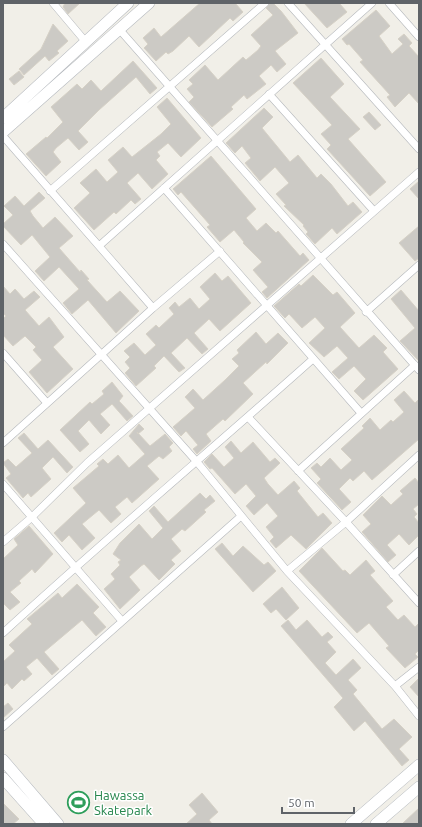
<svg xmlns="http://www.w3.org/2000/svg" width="422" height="827" viewBox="0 0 422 827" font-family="Ubuntu,sans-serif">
<rect width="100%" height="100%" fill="#f1efe8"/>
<path fill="#cccac5" stroke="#d6d1c6" d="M65,3H80L68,14L63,7Z
M200,3H235L243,12L233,21L230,18L199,47L189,36L173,51L168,54L166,52L156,61L144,48L148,44L143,38L154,28L161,37Z
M270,3H273L281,11L298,33L275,51L286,64L277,72L271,65L259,76L266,84L247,99L244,95L231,107L233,109L212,127L189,102L194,97L187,89L193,84L189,80L205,65L218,80L243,57L246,60L258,50L261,46L251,35L273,15L266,8Z
M304,3H339L347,12L327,28Z
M376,10L390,26L379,36L392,54L403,44L398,39L404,34L412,43L409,46L419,57V104L409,93L395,107L387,97L390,95L360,62L363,60L349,44L347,45L342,39Z
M53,24L68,41L57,51L59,53L49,61L45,56L24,75L19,69L41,49Z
M321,58L344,84L330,97L360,129L348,139L386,182L370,196L327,149L331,145L321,134L332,125L293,83Z
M133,61L157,88L150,94L136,77L99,110L78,131L88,142L79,150L68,138L56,148L53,152L61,162L46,176L26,154L46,137L47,138L63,122L51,107L77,84L82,89L91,80L101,91Z
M19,71L24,77L14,85L9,79Z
M167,98L201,138L181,157L168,143L157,152L160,156L156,160L168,174L152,189L138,173L127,183L141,199L135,204L131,200L116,214L114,212L94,230L74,208L90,193L80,183L96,169L107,182L118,172L108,160L123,147L132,157L161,134L171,124L157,107Z
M264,108L273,117L262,128L290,162L298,155L317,178L321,174L331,184L348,206L353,202L362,212L337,234L332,228L315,244L306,234L308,232L303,226L304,225L284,206L286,205L276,194L289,183L275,167L260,181L245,163L251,158L242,146L235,153L226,143Z
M369,112L381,125L375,130L363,117Z
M211,156L256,209L246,218L257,231L266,223L276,233L278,231L300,256L303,253L309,260L267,298L262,292L268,287L253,270L262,262L243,243L244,242L234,230L220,242L207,227L210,225L181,192L178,195L173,189Z
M419,181V199L410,189Z
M39,192L45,198L30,211L33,216L43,228L55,217L73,236L59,248L80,272L81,270L89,279L87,280L107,302L120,291L139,311L116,333L88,300L72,314L63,303L79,289L59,267L44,281L35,271L50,257L32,235L21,245L3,226V224L13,215L4,206L15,196L24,206Z
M419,226V258L415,261L399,243Z
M215,273L222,281L228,276L251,303L220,331L209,319L194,333L208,349L202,354L187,338L171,353L185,368L179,372L164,356L154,366L156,368L136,386L125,373L130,368L125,362L130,357L124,351L134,343L145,355L156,345L146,334L156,325L159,328L174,314L169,308L175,302L179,307L190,298L199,309L210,299L200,287Z
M313,275L333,295L337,292L355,313L340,327L359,348L374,335L387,348L383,352L398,369L363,400L354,391L366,379L354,366L339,379L332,372L348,358L337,346L324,357L309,343L325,328L315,317L302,328L289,314L285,318L274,306L299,284L301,286Z
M3,286L10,294L15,289L24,299L34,291L40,297L25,310L39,326L49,317L64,337L53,347L73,369L47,393L29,372L42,360L33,350L36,347L25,336L13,346L3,335V319L6,316L3,313Z
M401,290L419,311V361L400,341L415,328L391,299Z
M256,332L266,344L278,333L288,343L267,364L266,362L243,383L253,394L225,421L223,419L206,434L211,441L197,454L193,449L198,445L186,431L181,436L173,427L195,408L185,397L193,389L203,400L225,380L239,366L232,359L239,353L237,350Z
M112,382L123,396L119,401L133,416L127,421L112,404L100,414L110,425L101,434L89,420L78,431L89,444L80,452L60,430L90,402L92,404L104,394L102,391Z
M404,391L415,403L419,399V439L372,480L364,471L353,481L350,478L339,489L351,502L342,510L317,483L321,479L311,468L317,463L321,467L330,458L341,470L352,460L341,449L364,428L362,426L370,418L380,430L391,420L393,422L404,412L394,400Z
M139,424L144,429L138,434L137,432L150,446L165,434L173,443L169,447L172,451L163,459L159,456L147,466L159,479L132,503L127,497L115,507L121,514L111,523L99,510L82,524L95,538L82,550L69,535L62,542L54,533L86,503L73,488L99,466L97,464L103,459L108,464L118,455L129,468L145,454L129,436Z
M24,433L38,449L48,440L73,467L67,473L53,457L42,468L51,479L31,497L28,493L23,498L6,478L11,474L3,463L8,459L16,467L32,453L18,438Z
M231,441L241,453L253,442L270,462L275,458L280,463L264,478L268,484L278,495L294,481L300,488L297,491L318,517L323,513L332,523L306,549L291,535L276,548L270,541L274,537L266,527L278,516L267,503L254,515L246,506L256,496L246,484L235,494L212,468L210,469L204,462L212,454L224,467L234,458L225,447Z
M415,478L419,483V504L413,509L417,514L414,517L419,523V535L409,545L399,534L387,545L396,555L388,562L362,532L371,524L363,515L382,496L391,505L403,494L400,491Z
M200,493L206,499L210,495L215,501L204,510L206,512L185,531L182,529L171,539L181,551L171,560L175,564L159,580L144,564L141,566L129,577L140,590L120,609L104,589L115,579L111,574L120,565L118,562L121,560L113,554L120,543L139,524L152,539L163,528L149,511L154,506L168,522Z
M29,526L53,554L35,573L32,569L19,581L21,583L10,592L20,602L10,610L3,603V559L18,545L14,539Z
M222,543L233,556L243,546L264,565L268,562L276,571L253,592L215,549Z
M322,548L343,571L345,570L350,575L366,560L375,571L370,575L393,601L386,607L398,620L404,615L415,627L419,623V650L415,654L418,657L405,668L386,648L389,646L369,623L357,633L299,571Z
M77,584L99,607L93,613L106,627L96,636L82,620L44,652L59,669L52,675L37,658L26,667L32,674L24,681L22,679L12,689L7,683L3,687V662L15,651L9,645L32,624L27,619L58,593L62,598Z
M282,587L299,608L286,620L276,609L271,613L263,604Z
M288,620L296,630L307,620L322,637L328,632L333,637L327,642L336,652L325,663L336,675L353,659L361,668L348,680L357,690L353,694L382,729L394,719L412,737L399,749L409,760L402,766L365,721L354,731L334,707L343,698L281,626Z
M419,678V697L410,687Z
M8,703L13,709L3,718V707Z
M202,793L218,812L209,820L212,824H186L197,814L189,805Z
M3,803L19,819L13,824H3Z
M419,808V824H402Z"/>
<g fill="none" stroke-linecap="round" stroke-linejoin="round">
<defs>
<path id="street" d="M53,3L85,41
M288,3L419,149
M389,3L419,37
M119,29L419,370
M269,94L374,211
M3,136L153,308
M164,188L361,413
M50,191L265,3
M3,244L197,462L287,571L395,686L419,716
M99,246L372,3
M366,312L419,265
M3,353L47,403
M248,417L346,522L419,603
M3,443L153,308L220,251
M298,471L415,365
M3,484L122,621
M3,542L32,517L87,463L419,172
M287,571L346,522L419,455
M393,575L419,551
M3,633C104,540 210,451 313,359
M395,686L419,667
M3,727L240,517"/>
<path id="secondary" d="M3,118L128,3
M3,132L149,3
M3,760L58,824
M3,778L44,824
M351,824L419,765
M376,824L419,787"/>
</defs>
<use href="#street" stroke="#b5b8bc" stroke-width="8"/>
<use href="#secondary" stroke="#b6babf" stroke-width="12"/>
<use href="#street" stroke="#fff" stroke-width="7"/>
<use href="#secondary" stroke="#fff" stroke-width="11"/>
</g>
<defs>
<symbol id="stadium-ring" viewBox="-11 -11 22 22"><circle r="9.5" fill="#fff" stroke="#2e9e5b" stroke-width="1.5"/><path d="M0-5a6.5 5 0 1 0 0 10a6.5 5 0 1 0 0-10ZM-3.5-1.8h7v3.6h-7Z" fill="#2e9e5b"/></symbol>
</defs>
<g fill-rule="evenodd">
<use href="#stadium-ring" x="66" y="790" width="25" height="25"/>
</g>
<g text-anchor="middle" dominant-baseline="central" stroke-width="3" stroke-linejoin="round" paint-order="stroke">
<g font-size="13" fill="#27864d" stroke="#fff" text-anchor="start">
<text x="94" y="795">Hawassa<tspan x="94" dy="15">Skatepark</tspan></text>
</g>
</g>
<rect width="422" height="827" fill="none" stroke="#5f6368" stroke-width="8"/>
<path d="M282 807v6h72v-6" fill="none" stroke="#5f6368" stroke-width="2"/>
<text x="288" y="807" font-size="12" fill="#5f6368" stroke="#ffffff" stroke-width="3" paint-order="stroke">50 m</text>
</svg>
